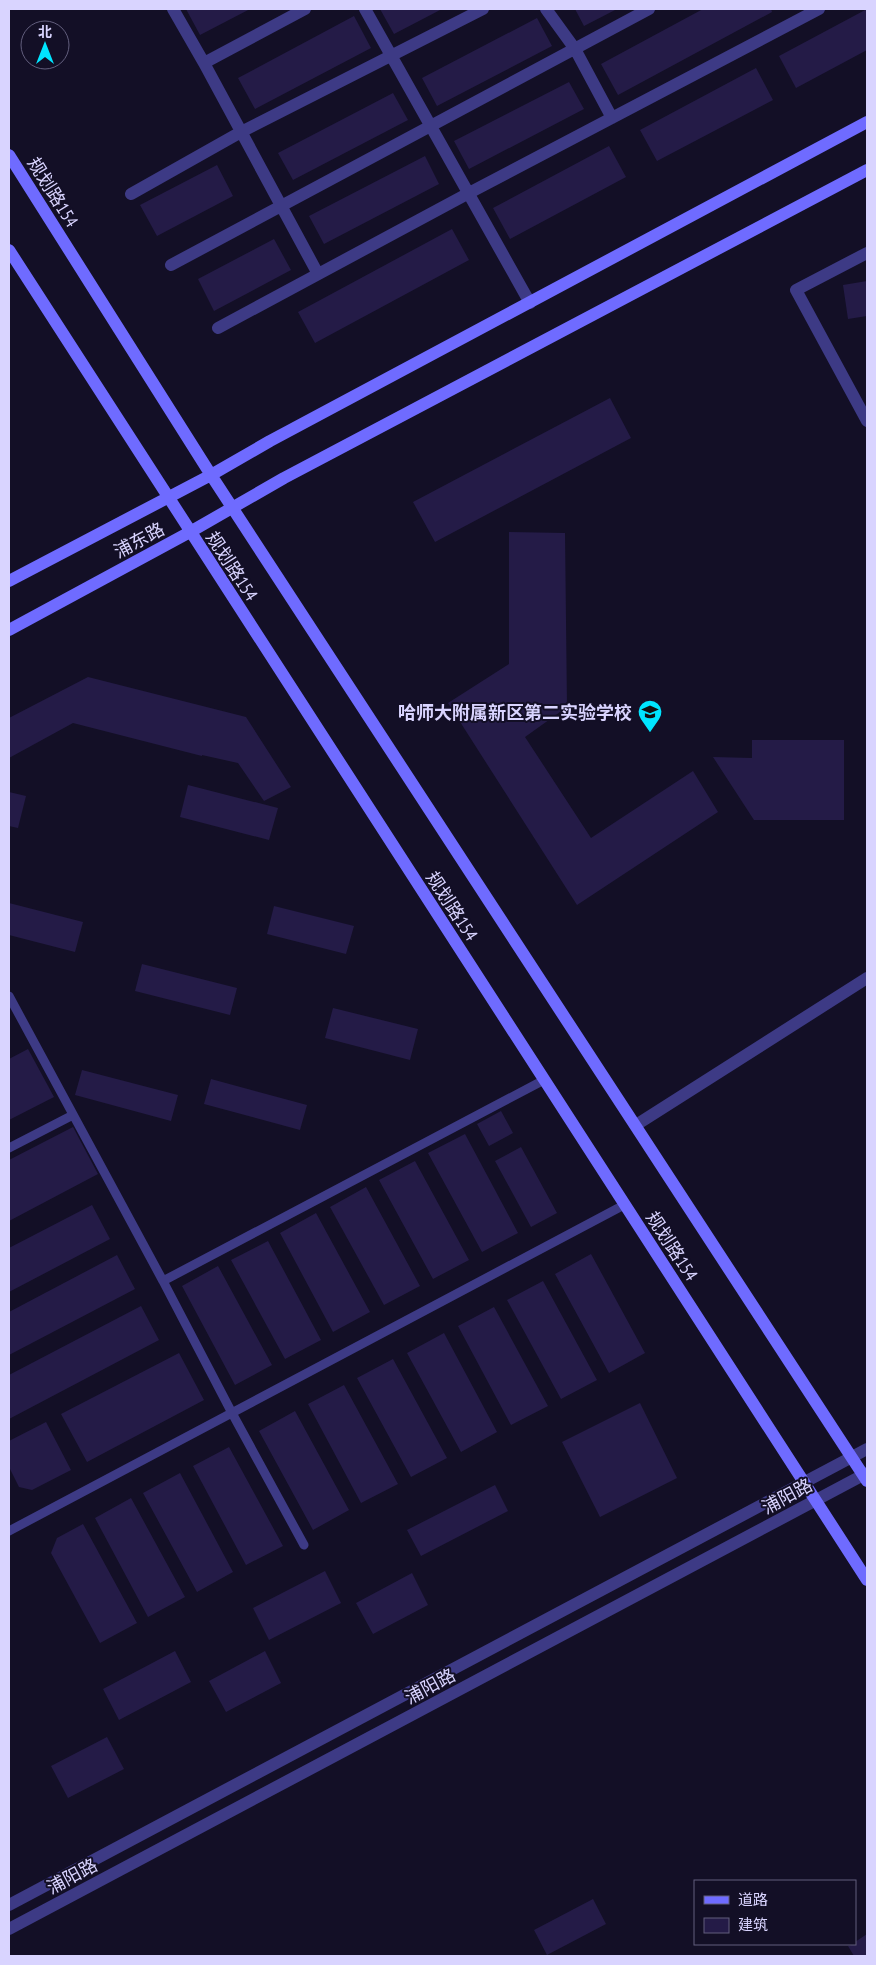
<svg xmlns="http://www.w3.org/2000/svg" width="876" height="1965" viewBox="0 0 876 1965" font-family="'PT Sans Narrow','Noto Sans SC',sans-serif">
<rect width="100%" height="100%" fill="#130f26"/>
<path fill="#241b47" d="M186,9H250L200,35Z
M380,9H442L394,34Z
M575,9H617L584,26Z
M703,9H771L772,12L618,95L601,64Z
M867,9V50L796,88L779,56Z
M354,16L371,48L255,109L238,78Z
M537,18L552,46L437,106L422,78Z
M756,68L773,100L657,161L640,130Z
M569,82L584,109L469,169L454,141Z
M393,93L408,120L293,180L278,153Z
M609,146L626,177L510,239L493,208Z
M425,156L439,184L324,244L309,216Z
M217,165L233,196L157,236L140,205Z
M452,229L469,260L315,343L298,312Z
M274,239L291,270L214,311L198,279Z
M867,281V316L848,319L843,285Z
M610,398L631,438L435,542L413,502Z
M509,532L565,533L567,707L525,737L591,838L693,771L718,812L577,905L448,703L509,664Z
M88,677L246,717L291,787L264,801L238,763L202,755V756L73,723L9,758V718Z
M752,740H844V820H754L713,757L752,758Z
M188,785L278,808L269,840L180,817Z
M9,792L26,796L18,828L9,826Z
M9,903L83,922L75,952L9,935Z
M274,906L354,926L346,954L267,934Z
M142,964L237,988L230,1015L135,991Z
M333,1008L418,1029L410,1060L325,1038Z
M28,1049L54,1097L9,1120V1059Z
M82,1070L178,1095L171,1121L75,1095Z
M211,1079L307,1105L300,1130L204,1104Z
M501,1111L513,1133L489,1146L477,1124Z
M73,1127L98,1174L9,1221V1160Z
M465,1134L518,1233L482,1252L428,1153Z
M521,1147L557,1213L531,1227L495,1161Z
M415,1161L469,1260L433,1279L379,1180Z
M366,1187L420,1286L384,1305L330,1207Z
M92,1205L110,1239L9,1292V1248Z
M316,1213L370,1312L333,1332L280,1233Z
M268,1241L321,1340L285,1359L231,1260Z
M591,1254L645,1353L609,1373L555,1274Z
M117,1255L135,1289L9,1355V1312Z
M218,1266L272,1365L235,1385L182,1286Z
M543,1281L597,1380L561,1399L507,1300Z
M141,1306L159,1340L9,1419V1375Z
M494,1307L548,1406L511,1425L458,1326Z
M444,1333L497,1432L461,1452L407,1353Z
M179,1353L204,1400L87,1462L61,1414Z
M393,1359L447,1458L411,1477L357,1378Z
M344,1385L398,1484L361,1503L308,1404Z
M640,1403L677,1478L600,1517L562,1442Z
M295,1411L349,1510L313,1530L259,1431Z
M46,1422L71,1470L32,1490L19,1487L9,1467V1441Z
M229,1447L283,1546L246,1565L193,1466Z
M180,1473L233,1572L197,1592L143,1493Z
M495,1485L508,1511L421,1556L407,1530Z
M131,1498L185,1597L148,1617L95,1518Z
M83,1524L137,1623L100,1643L51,1553L57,1538Z
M325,1571L341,1603L269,1640L253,1608Z
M412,1573L428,1605L373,1634L356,1603Z
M175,1651L191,1682L119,1720L103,1689Z
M265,1651L281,1683L226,1712L209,1681Z
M107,1737L124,1769L68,1798L51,1766Z
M593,1899L606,1924L547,1955L534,1930Z
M867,1934V1956H854L848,1946L855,1944V1942Z"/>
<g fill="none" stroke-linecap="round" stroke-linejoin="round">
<path stroke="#3d3a85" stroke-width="9" d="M9,996L163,1281
M9,1148L73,1115
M9,1531L624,1205
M304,1545L232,1413L163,1281L544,1080"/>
<path stroke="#3d3a85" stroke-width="12" d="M173,9L204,63
M305,9L204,63L318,274
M365,9L530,303
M546,9L575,49L612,118
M131,194L241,132L483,9
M867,253L796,290L867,421
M171,265L649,9
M218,328L469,193L819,9
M636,1125L867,978"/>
<path stroke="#3d3a85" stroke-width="12" d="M9,1905L867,1449
M9,1929L867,1473"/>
<path stroke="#6f6bff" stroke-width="12" d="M9,155L211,475L867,1481
M9,250L867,1580
M9,581L211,475L270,441L867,122
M9,630L190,532L284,478L867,170"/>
</g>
<defs>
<symbol id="school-pin" viewBox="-11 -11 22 30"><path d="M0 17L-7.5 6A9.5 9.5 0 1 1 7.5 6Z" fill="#00e5ff" stroke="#130f26"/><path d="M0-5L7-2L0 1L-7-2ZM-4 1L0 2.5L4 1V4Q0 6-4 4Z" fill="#111"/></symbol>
</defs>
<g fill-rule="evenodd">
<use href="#school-pin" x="636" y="698" width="28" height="38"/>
</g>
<g text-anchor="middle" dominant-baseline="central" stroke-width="4" stroke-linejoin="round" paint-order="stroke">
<g font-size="18" fill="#d9d4ff" stroke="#130f26">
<text transform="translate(53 192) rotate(58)">规划路154</text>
<text transform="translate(139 540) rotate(-28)">浦东路</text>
<text transform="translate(232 566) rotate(57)">规划路154</text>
<text transform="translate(452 906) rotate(57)">规划路154</text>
<text transform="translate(672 1246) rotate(57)">规划路154</text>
<text transform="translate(787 1496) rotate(-28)">浦阳路</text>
<text transform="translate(430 1686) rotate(-28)">浦阳路</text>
<text transform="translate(72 1876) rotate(-28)">浦阳路</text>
</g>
<g font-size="18" font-weight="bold" fill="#d9d4ff" stroke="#130f26" text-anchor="end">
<text x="632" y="712">哈师大附属新区第二实验学校</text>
</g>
</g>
<rect width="876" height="1965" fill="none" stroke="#d9d4ff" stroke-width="20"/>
<rect x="694" y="1880" width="162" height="65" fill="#130f26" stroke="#625e7d"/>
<rect x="704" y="1896" width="25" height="8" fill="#6f6bff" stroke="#625e7d"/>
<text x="738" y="1905" font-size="15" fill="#d9d4ff">道路</text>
<rect x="704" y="1918" width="25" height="15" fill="#241b47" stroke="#625e7d"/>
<text x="738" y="1930" font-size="15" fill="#d9d4ff">建筑</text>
<g transform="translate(45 45)"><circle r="24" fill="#130f26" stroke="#625e7d"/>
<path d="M0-4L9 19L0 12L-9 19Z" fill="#00e5ff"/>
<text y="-8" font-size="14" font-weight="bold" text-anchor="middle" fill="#d9d4ff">北</text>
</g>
</svg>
